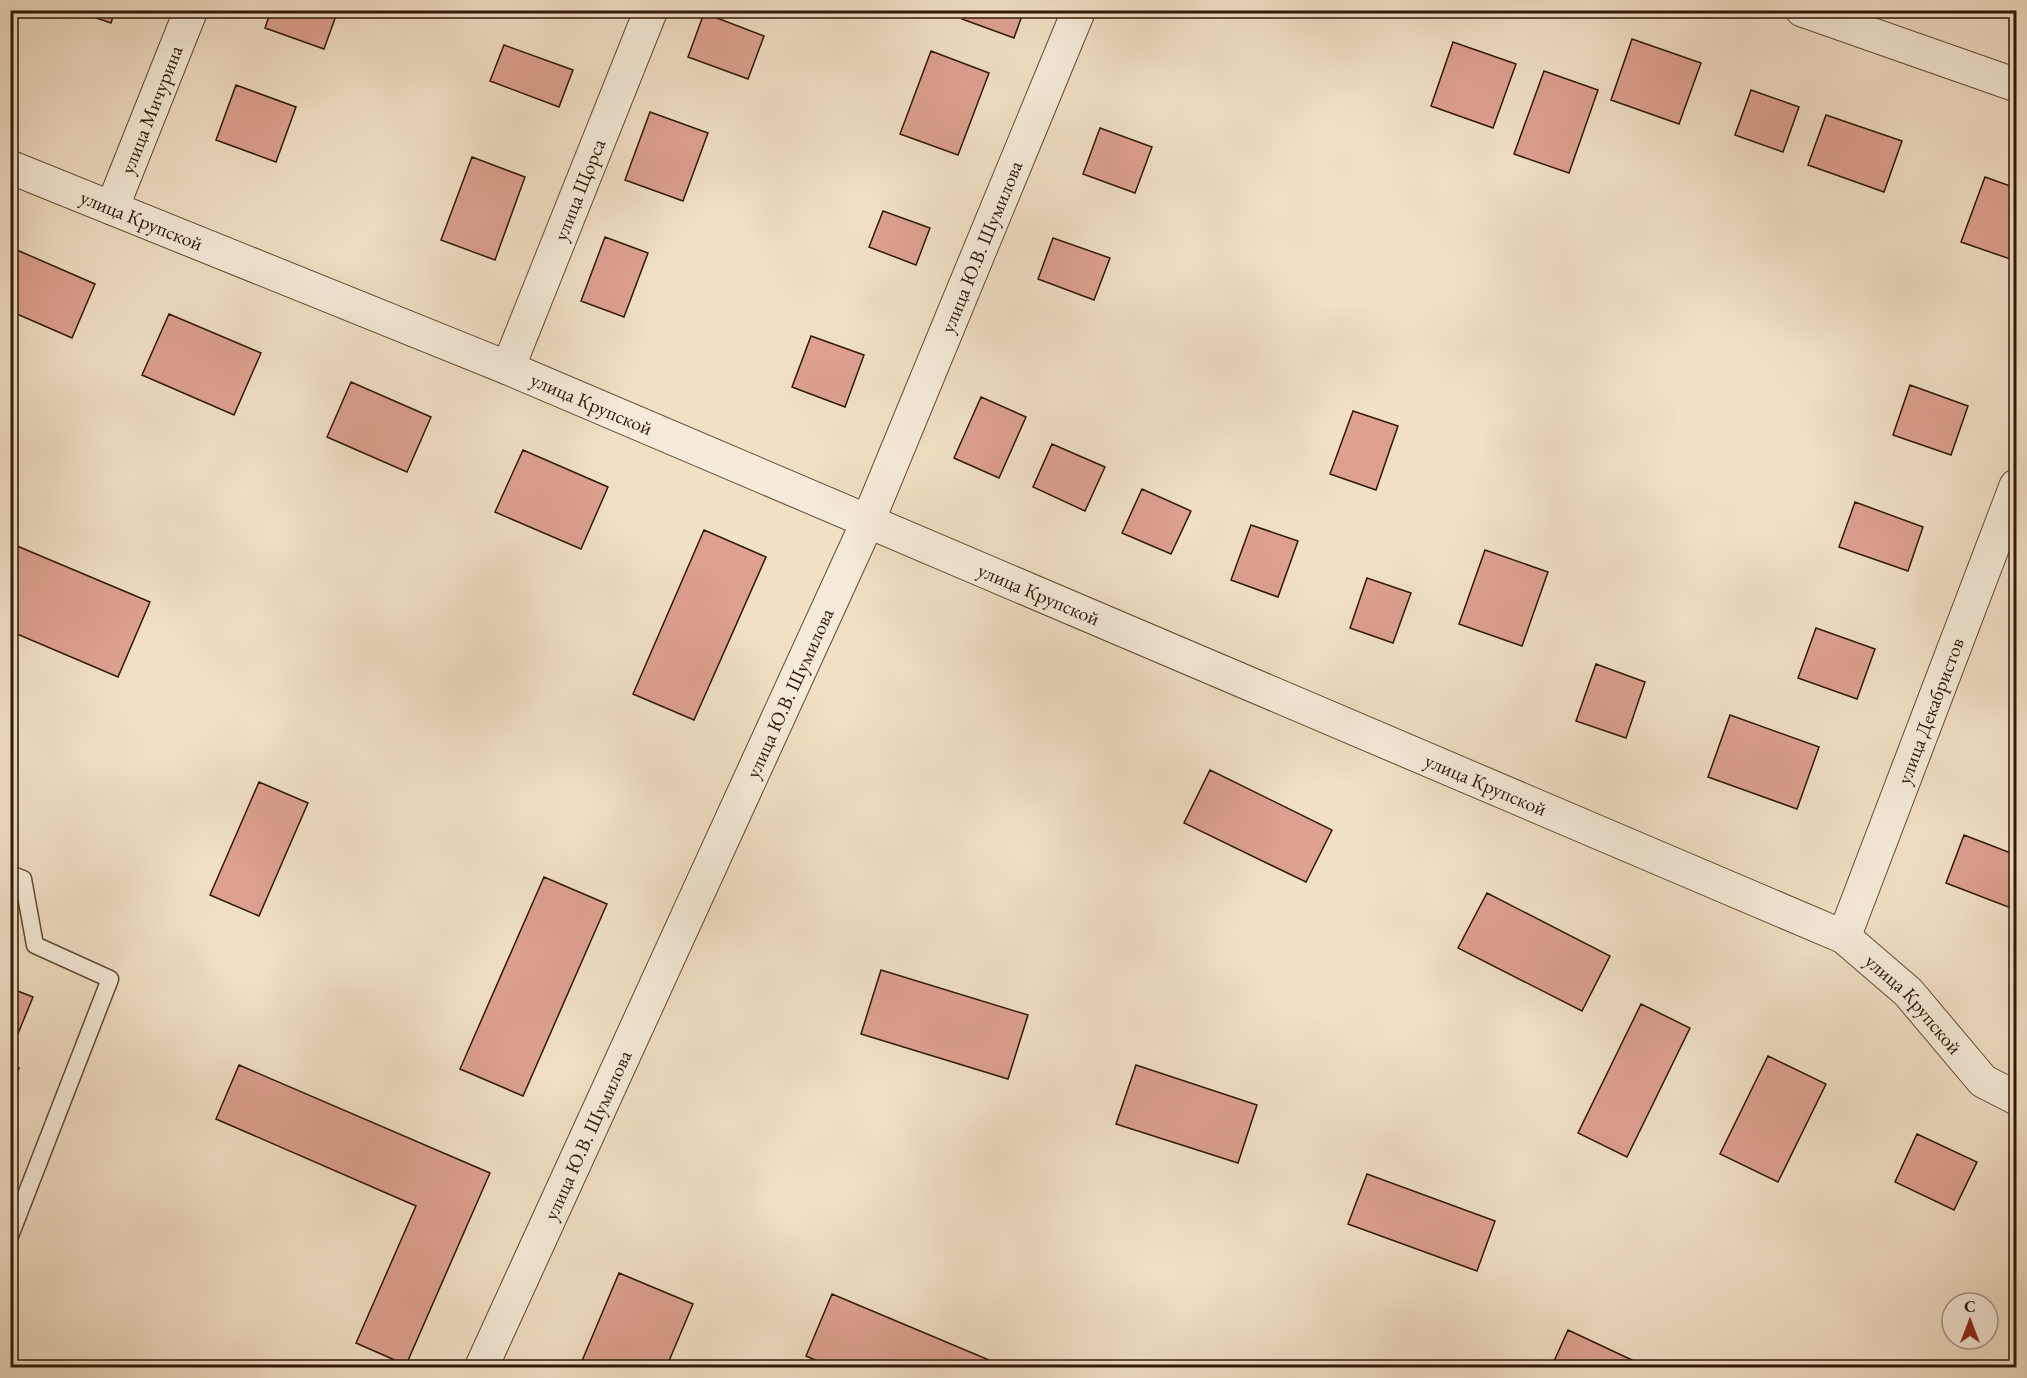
<svg xmlns="http://www.w3.org/2000/svg" width="2027" height="1378" viewBox="0 0 2027 1378" font-family="'EB Garamond',serif">
<rect width="100%" height="100%" fill="#f1e0c4"/>
<filter id="stains"><feTurbulence type="fractalNoise" baseFrequency=".00333" numOctaves="4"/><feColorMatrix values="0 0 0 0 .2 0 0 0 0 .09 0 0 0 0 .02 0 0 0 .5 -.17"/></filter>
<radialGradient id="worn" r=".72"><stop offset=".6" stop-color="#630" stop-opacity="0"/><stop offset="1" stop-color="#630" stop-opacity=".3"/></radialGradient>
<path fill="#dda18e" stroke="#2f1906" stroke-width="1.5" d="M73,10H115L111,23Z
M271,10H338L324,49L265,28Z
M965,10H1024L1014,38L962,19Z
M704,13L764,36L748,79L688,57Z
M1632,39L1701,63L1679,124L1611,100Z
M1453,42L1516,64L1493,128L1431,106Z
M504,45L573,70L559,107L490,81Z
M931,51L989,73L958,155L900,134Z
M1544,71L1598,90L1569,173L1514,154Z
M236,85L296,107L276,162L216,140Z
M1751,90L1799,107L1783,152L1735,135Z
M650,112L708,133L683,201L625,180Z
M1826,115L1902,141L1884,192L1808,165Z
M1100,128L1152,147L1135,193L1083,174Z
M472,157L525,177L495,260L441,240Z
M1985,177L2016,188V261L1961,242Z
M883,211L930,228L916,265L869,247Z
M605,237L648,253L624,317L581,301Z
M1053,238L1110,258L1094,300L1038,279Z
M10,247L95,284L72,338L10,311Z
M169,314L261,353L234,415L142,375Z
M811,336L864,355L845,407L792,387Z
M351,382L431,417L407,472L327,437Z
M1910,385L1968,406L1951,455L1893,435Z
M981,397L1026,417L999,478L954,458Z
M1353,411L1398,426L1376,490L1330,474Z
M1052,444L1105,467L1085,511L1033,487Z
M523,450L608,487L581,549L495,512Z
M1142,489L1191,511L1171,554L1122,533Z
M1855,502L1923,527L1908,571L1839,547Z
M1251,525L1298,541L1278,597L1231,580Z
M704,530L766,557L694,720L633,694Z
M10,543L150,602L118,677L10,631Z
M1485,550L1548,572L1522,646L1459,624Z
M1367,578L1411,593L1393,643L1350,628Z
M1816,628L1875,649L1857,699L1798,678Z
M1596,664L1645,682L1626,738L1576,721Z
M1730,715L1819,747L1797,809L1708,777Z
M1210,770L1332,830L1306,882L1184,823Z
M259,782L308,803L259,916L210,895Z
M1964,835L2016,855V910L1946,883Z
M544,877L607,904L523,1096L460,1069Z
M1487,893L1610,956L1582,1011L1458,948Z
M881,970L1028,1015L1008,1079L861,1034Z
M10,988L33,997L10,1053Z
M1641,1004L1690,1028L1627,1157L1578,1133Z
M1768,1056L1826,1084L1778,1182L1720,1154Z
M10,1065L19,1068L10,1089Z
M239,1065L490,1173L406,1365L356,1343L416,1206L216,1119Z
M1136,1065L1257,1105L1238,1163L1116,1124Z
M1917,1134L1977,1162L1954,1210L1895,1182Z
M1367,1174L1495,1221L1477,1271L1348,1224Z
M619,1273L693,1304L666,1368H579Z
M832,1294L1008,1368H834L806,1356Z
M1568,1330L1649,1368H1551Z"/>
<g fill="none" stroke-linecap="round" stroke-linejoin="round">
<defs>
<path id="lane" d="M10,874L23,879L35,945L110,979L10,1236"/>
<g id="street">
<path d="M1802,10L2016,85"/>
<path id="s1" d="M10,167L508,368L1844,937L1908,992L1983,1081L2016,1098"/>
<path id="s2" d="M112,208L191,10"/>
<path id="s3" d="M508,368L651,10"/>
<path id="s4" d="M1844,937L2016,486"/>
<path id="s5" d="M481,1368L868,521L1079,10"/>
</g>
</defs>
<use href="#lane" stroke="#604b36" stroke-width="19"/>
<use href="#street" stroke="#604b36" stroke-width="35"/>
<use href="#lane" stroke="#f6ebd9" stroke-width="16"/>
<use href="#street" stroke="#f6ebd9" stroke-width="33"/>
</g>
<g text-anchor="middle" dominant-baseline="central" stroke-width="4.5" stroke-linejoin="round" paint-order="stroke">
<g font-size="20" fill="#2f1906" stroke="#f6ebd9">
<text stroke="none"><textPath href="#s2" startOffset="106">улица Мичурина</textPath></text>
<text stroke="none"><textPath href="#s3" startOffset="192">улица Щорса</textPath></text>
<text stroke="none"><textPath href="#s1" startOffset="142">улица Крупской</textPath></text>
<text stroke="none"><textPath href="#s5" startOffset="1228">улица Ю.В. Шумилова</textPath></text>
<text stroke="none"><textPath href="#s1" startOffset="628">улица Крупской</textPath></text>
<text stroke="none"><textPath href="#s1" startOffset="1114">улица Крупской</textPath></text>
<text stroke="none"><textPath href="#s5" startOffset="742">улица Ю.В. Шумилова</textPath></text>
<text stroke="none"><textPath href="#s4" startOffset="242">улица Декабристов</textPath></text>
<text stroke="none"><textPath href="#s1" startOffset="1600">улица Крупской</textPath></text>
<text stroke="none"><textPath href="#s1" startOffset="2086">улица Крупской</textPath></text>
<text stroke="none"><textPath href="#s5" startOffset="256">улица Ю.В. Шумилова</textPath></text>
</g>
</g>
<rect width="2027" height="1378" fill="none" stroke="#f1e0c4" stroke-width="36"/>
<rect x="12" y="12" width="2003" height="1354" fill="none" stroke="#2f1906" stroke-width="3"/>
<rect x="18" y="18" width="1991" height="1342" fill="none" stroke="#2f1906" stroke-width="1.5"/>
<g transform="translate(1970 1321)"><circle r="28" fill="#f6ebd9" stroke="#a69785" stroke-width="1.5"/>
<path d="M0-4.5L10 22L0 15L-10 22Z" fill="#8f2418"/>
<text y="-9" font-size="16" font-weight="bold" text-anchor="middle" fill="#2f1906">С</text>
</g>
<rect width="100%" height="100%" filter="url(#stains)"/>
<rect width="100%" height="100%" fill="url(#worn)"/>
</svg>
